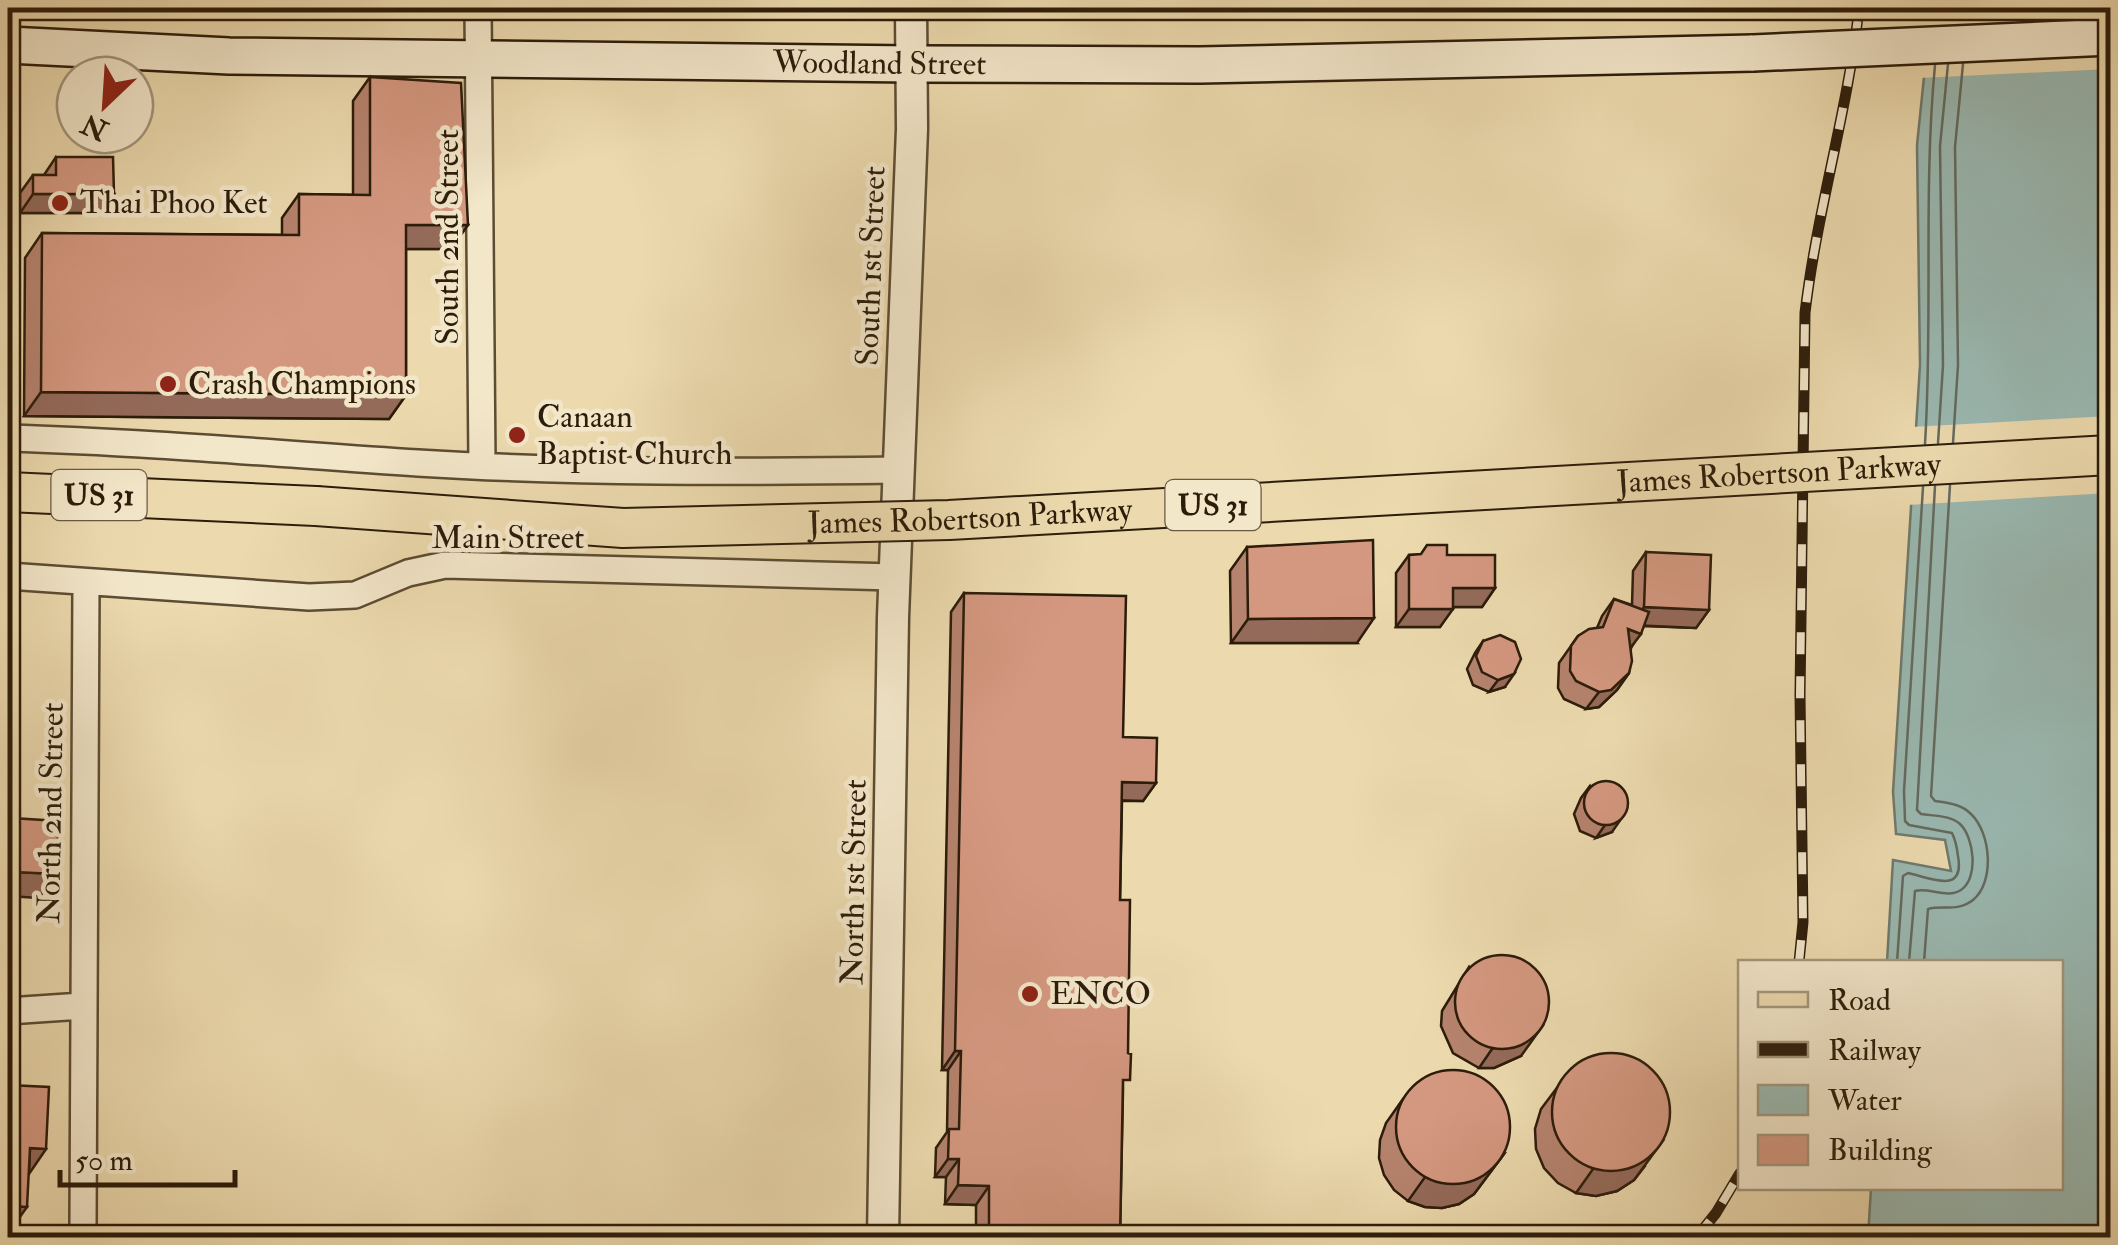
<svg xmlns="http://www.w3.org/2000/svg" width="2118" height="1245" viewBox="0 0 2118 1245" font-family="'IM FELL Double Pica',serif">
<rect width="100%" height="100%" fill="#ecdaae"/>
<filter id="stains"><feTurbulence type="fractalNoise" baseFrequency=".002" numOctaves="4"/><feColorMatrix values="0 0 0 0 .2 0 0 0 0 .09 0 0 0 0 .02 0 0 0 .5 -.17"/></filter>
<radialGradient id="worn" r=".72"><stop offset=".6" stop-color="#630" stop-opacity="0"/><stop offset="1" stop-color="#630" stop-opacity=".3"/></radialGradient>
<path fill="#9ab9b2" stroke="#6e7a6f" stroke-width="2.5" d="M2110,8V1237L1868,1238L1871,1188H2060V962H1887L1893,860L1951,871L1945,840L1896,834L1893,792L1920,365L1917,145L1928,38Z"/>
<path fill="#ecdaae" d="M1924,8H2110V69L1919,78Z
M2110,416V493L1907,505L1911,427Z"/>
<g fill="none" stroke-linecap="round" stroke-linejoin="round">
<path stroke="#636a5e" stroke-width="2.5" d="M1938,443L1943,365L1940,146L1948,64
M1953,443L1958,365L1955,147L1963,64
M1925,444C1933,317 1923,191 1935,65
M1897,962L1903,876L1908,873C1931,878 1965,895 1958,856C1957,848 1956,841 1952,833L1909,825L1905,821L1904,791L1923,487
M1909,962L1915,891C1929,887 1947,899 1961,890C1979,878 1974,837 1960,824C1950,815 1933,816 1921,814L1917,810L1935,486
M1924,962L1928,909C1943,905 1958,912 1973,900C1995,882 1991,833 1971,814C1961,804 1948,803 1935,801L1931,796L1950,485"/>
<defs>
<path id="minor" d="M478,8L482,465
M8,438C145,442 281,454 418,463C577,473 738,472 898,470
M8,576L309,597L355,595L408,573L445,565L894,577
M8,1011L82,1006
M83,1226L86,582"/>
<path id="tertiary" d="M883,1238L893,617L912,129L911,8"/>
<g id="secondary">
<path id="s1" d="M8,45L229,56L912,64L1200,65L1753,53"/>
</g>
<path id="primary" d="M8,492L316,506"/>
</defs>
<use href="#minor" stroke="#5c4c33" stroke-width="30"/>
<use href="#tertiary" stroke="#5c4c33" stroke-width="35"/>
<use href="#secondary" stroke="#2c1c0a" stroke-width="40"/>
<use href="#primary" stroke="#2c1c0a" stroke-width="42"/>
<use href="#minor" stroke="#f3e7ca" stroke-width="25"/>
<use href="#tertiary" stroke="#f3e7ca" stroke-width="30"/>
<use href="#secondary" stroke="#f3e7ca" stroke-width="35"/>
<use href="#primary" stroke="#ecdaae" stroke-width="38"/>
<defs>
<path id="rail" d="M1799,962L1803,922L1800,695L1805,313C1817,210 1848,110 1859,8
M1696,1238L1716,1213L1740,1173"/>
</defs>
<use href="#rail" stroke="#2c1c0a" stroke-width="11"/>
<use href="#rail" stroke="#f3e7ca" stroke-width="8" stroke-dasharray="22" stroke-linecap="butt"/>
<defs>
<path id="secondary-bridge" d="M1753,53L2110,37"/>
<g id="primary-bridge">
<path id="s2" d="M316,506L623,528L949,520L2110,455"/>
</g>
</defs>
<use href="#secondary-bridge" stroke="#2c1c0a" stroke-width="40" stroke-linecap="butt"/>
<use href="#primary-bridge" stroke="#2c1c0a" stroke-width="42" stroke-linecap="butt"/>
<use href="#secondary-bridge" stroke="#f3e7ca" stroke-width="35"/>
<use href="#primary-bridge" stroke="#ecdaae" stroke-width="38"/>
</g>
<path fill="#b6836e" stroke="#2c1c0a" stroke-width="2.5" d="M370,77L451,249H406V395L389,419L24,416L25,258L42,233L282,235V218L299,194L353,195V101Z
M56,157L114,194L101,213H20V193L33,175H44Z
M1247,547L1357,643H1231L1230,571Z
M1646,552L1709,610L1696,628L1644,626L1631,648L1629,673L1617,690L1599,707L1586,709L1564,699L1558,688L1559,663L1578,636L1597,628L1602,616L1614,599L1632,605L1633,571Z
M1409,555H1447L1495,588L1482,607H1453L1440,627H1396V573Z
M964,593L1156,783L1143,801H1122L1120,900L1123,1091L1120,1238H976V1205L945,1204L946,1177H935L936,1148L947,1132L948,1070H942L951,612Z
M1483,641L1505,687L1489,692L1473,685L1467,669L1475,653Z
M1590,786L1612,832L1596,838L1580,831L1574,814L1581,798Z
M1469,967L1521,1056L1494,1068H1479L1453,1053L1441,1026L1442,1011Z
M1571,1069L1645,1166L1634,1180L1617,1191L1596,1196L1576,1193L1558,1183L1544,1168L1536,1149L1535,1129L1541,1109Z
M1403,1099L1504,1154L1474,1194L1459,1204L1442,1208L1425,1207L1408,1201L1394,1190L1384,1175L1379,1158L1380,1140L1386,1123Z"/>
<path fill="#946a5a" stroke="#2c1c0a" stroke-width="2.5" d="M33,194H114L101,213H20Z
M406,225H468L451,249H389Z
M41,392L406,395L389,419L24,416Z
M1453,588H1495L1482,607H1440Z
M1644,607L1709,610L1696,628L1631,625Z
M1409,609H1453L1440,627H1396Z
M1374,618L1357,643H1231L1248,619Z
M1628,629L1641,634L1628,651Z
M1629,673L1617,690L1599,707L1586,709L1599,692Z
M1514,674L1505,687L1489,692L1498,680Z
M1122,782L1156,783L1143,801L1109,800Z
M1621,819L1612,832L1596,838L1605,825Z
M15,872L56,874L39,898L8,896Z
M1544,1024L1521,1056L1494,1068H1479L1492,1049Z
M955,1051H961L948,1070H942Z
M1662,1142L1634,1180L1617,1191L1596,1196L1576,1193L1593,1169Z
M30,1148L46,1149L29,1174Z
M1504,1154L1474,1194L1459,1204L1442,1208L1425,1207L1408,1201L1425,1177Z
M948,1159H959L946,1177H935Z
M958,1185L989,1186L976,1205L945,1204Z
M8,1206L27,1207L10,1231H8Z"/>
<path fill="#d49880" stroke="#2c1c0a" stroke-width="2.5" d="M370,77L461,83L468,225H406V395L41,392L42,233L299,235V194L370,195Z
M56,157H113L114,194H33V175H56Z
M1373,540L1374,618L1248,619L1247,547Z
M1427,545H1447V555H1495V588H1453V609H1409V555L1421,554Z
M1646,552L1711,555L1709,610L1644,607Z
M964,593L1126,596L1123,737L1157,738L1156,783L1122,782L1120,900H1130L1128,1053L1131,1054L1130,1080H1123L1120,1238H989V1186L958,1185L959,1159H948L949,1129H959L961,1051H955Z
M1614,599L1649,612L1641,634L1628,629L1632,661L1629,673L1611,690L1599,692L1576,681L1570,671L1571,646L1578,636L1589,629L1603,627Z
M1500,635L1515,642L1521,659L1514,674L1498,680L1482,672L1476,656L1483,641Z
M8,737H16L12,818L59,821L56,874L15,872L12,932H8Z
M1584 803a22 22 0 1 1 44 0a22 22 0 1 1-44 0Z
M1455 1002a47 47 0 1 1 94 0a47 47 0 1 1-94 0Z
M1552 1112a59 59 0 1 1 118 0a59 59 0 1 1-118 0Z
M1396 1127a57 57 0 1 1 114 0a57 57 0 1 1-114 0Z
M8,1085L49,1087L46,1149L30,1148L27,1207L8,1206Z"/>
<g fill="#8f2418" stroke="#f3e7ca" stroke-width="4">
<circle cx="60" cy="203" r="10"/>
<circle cx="168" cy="384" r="10"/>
<circle cx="517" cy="435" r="10"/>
<circle cx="1030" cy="994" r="10"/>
</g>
<g text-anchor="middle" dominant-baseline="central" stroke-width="9" stroke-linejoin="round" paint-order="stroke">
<g fill="#f3e7ca" stroke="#685944" stroke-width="2.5">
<rect x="51.5" y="470" width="95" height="50" rx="8"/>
<rect x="1165.5" y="480" width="95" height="50" rx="8"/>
</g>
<g font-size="30" font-weight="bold" fill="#2c1c0a">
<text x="99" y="495">US 31</text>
<text x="1213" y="505">US 31</text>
</g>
<g font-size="32" fill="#2c1c0a" stroke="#f3e7ca">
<text stroke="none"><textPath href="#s1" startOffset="872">Woodland Street</textPath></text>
<text transform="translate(448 237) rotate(-90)">South 2nd Street</text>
<text transform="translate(871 266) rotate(-88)">South 1st Street</text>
<text stroke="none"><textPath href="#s2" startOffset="1465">James Robertson Parkway</textPath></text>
<text stroke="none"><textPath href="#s2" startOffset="655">James Robertson Parkway</textPath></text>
<text x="508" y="538">Main Street</text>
<text transform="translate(51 813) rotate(-89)">North 2nd Street</text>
<text transform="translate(854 882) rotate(-89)">North 1st Street</text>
</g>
<g font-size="32" fill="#2c1c0a" stroke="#f3e7ca" text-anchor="start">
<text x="80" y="203">Thai Phoo Ket</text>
<text x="188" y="384">Crash Champions</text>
<text x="537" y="417">Canaan<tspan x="537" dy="37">Baptist Church</tspan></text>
<text x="1050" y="994">ENCO</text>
</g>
</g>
<rect width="2118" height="1245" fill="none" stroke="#ecdaae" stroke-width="40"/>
<rect x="10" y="10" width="2098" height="1225" fill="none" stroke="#2c1c0a" stroke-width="5"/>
<rect x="20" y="20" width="2078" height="1205" fill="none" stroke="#2c1c0a" stroke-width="2.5"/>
<rect x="1738" y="960" width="325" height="230" fill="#f3e7ca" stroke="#a3967d" stroke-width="2.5"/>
<rect x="1758" y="992" width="50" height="15" fill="#ecdaae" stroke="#a3967d" stroke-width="2.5"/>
<text x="1828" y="1010" font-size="30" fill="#2c1c0a">Road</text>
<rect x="1758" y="1042" width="50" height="15" fill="#2c1c0a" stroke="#a3967d" stroke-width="2.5"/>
<text x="1828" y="1060" font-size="30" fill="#2c1c0a">Railway</text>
<rect x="1758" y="1085" width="50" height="30" fill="#9ab9b2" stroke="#a3967d" stroke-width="2.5"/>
<text x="1828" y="1110" font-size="30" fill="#2c1c0a">Water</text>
<rect x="1758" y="1135" width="50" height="30" fill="#d49880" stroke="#a3967d" stroke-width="2.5"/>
<text x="1828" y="1160" font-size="30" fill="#2c1c0a">Building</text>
<g transform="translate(105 105) rotate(205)"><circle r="48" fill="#f3e7ca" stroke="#a3967d" stroke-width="2.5"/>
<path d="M0-8L18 38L0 25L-18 38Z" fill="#8f2418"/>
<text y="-15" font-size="28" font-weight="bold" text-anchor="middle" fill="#2c1c0a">N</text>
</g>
<path d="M60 1170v15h175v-15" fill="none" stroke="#2c1c0a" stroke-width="5"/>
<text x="75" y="1170" font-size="30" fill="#2c1c0a" stroke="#f3e7ca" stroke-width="8" paint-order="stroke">50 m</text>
<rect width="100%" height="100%" filter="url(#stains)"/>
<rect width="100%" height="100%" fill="url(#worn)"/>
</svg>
